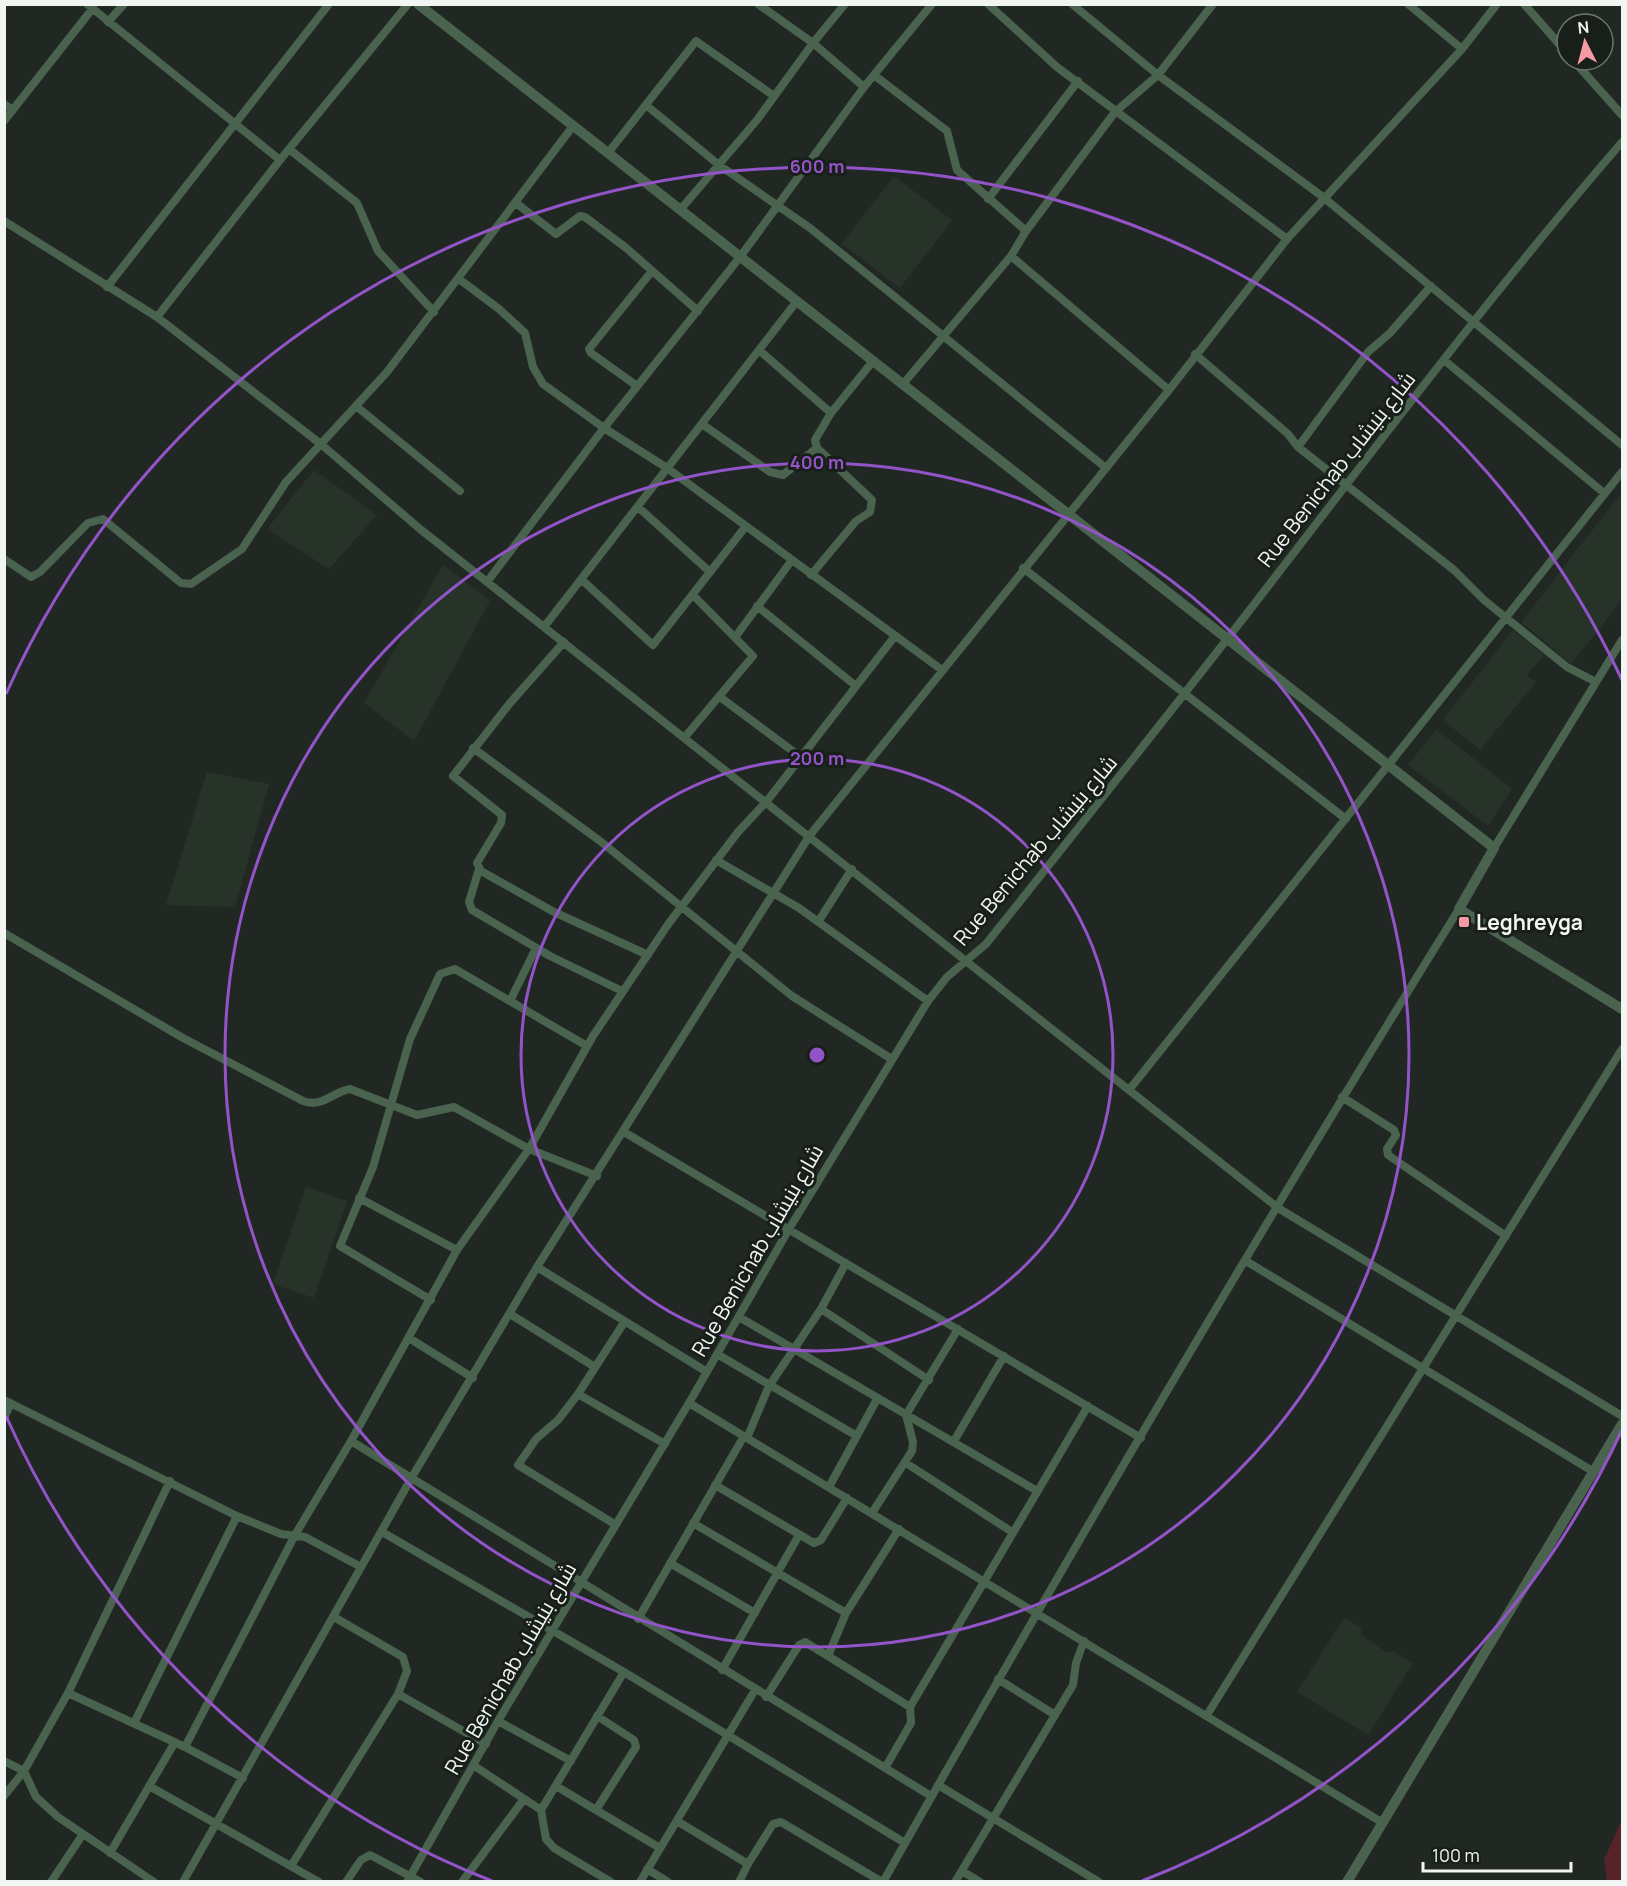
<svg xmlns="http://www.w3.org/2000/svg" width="1627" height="1886" viewBox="0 0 1627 1886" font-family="Manrope,Cairo,sans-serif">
<rect width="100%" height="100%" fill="#212823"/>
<path fill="#273329" d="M894,176L952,220L900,288L842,244Z
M314,470L377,515L329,569L267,529Z
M1622,492V600L1571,664L1521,622Z
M443,565L490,601L414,741L364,703Z
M1513,630L1544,655L1527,675L1536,682L1480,750L1443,720Z
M1436,729L1512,789L1488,826L1408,765Z
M207,772L269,784L235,907L166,905Z
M306,1187L347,1201L314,1298L273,1284Z
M1344,1618L1361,1628V1635L1386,1652L1393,1651L1413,1663L1368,1735L1297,1692Z"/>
<path fill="#56232a" d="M1622,1819V1881H1607L1604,1860Z"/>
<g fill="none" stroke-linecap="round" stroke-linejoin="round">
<path stroke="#49634f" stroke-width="8" d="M87,4L280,160
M758,4L813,43L864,87
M988,4L1057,67L1287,239
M1072,4L1158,75L1323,197L1622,445
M1408,4L1462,49
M1524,4L1567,53
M108,22L124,4
M1573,60L1622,115
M874,75L947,131L957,170L1026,231
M4,104L13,110
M646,105L719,165L810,228L1106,468
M4,121L93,8
M289,149L357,203L378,251L434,312
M608,153L696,41L774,96
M988,199L1078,81
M516,203L556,234L580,216L585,217L625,247L698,311
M680,210L757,120L813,43L845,4
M4,221L157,317L322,445L420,529L1278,1208L1622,1416
M1011,256L1169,390
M459,279L499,309L525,333L533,367L543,384L604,428L667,468L942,670
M107,287L329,4
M157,317L280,160L408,4
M759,350L831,413
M1195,354L1288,434L1298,447L1454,570L1484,600L1567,667L1596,682
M1444,360L1604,493
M903,384L1011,256L1026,231L1115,112L1158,75L1213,4
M637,386L591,353L589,349L652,271
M356,406L460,491
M702,424L770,472L783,475L817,448
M1298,447L1368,352L1390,333L1431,286
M638,507L710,572
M4,559L31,577L40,572L88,523L103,519L181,583L191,584L242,549L286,482L387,372L573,126
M1023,568L1346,819
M811,575L856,521L870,512L872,500L817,448L815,440L831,413L873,361
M582,580L653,645L746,526
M487,582L604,428L740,257L864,87L932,4
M757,606L856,686
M544,627L797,301
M736,636L792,560
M564,642L510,703L453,776L502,815L501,823L477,863L481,871L554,912L648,955
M720,697L802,758
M685,737L753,656L693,595
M473,748L600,841L792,996L890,1058
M1494,848L1622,640
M716,860L799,908L928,1001
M479,869L469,902L472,910L550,956L622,991
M818,922L852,869
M4,933L183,1038L303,1101C323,1108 332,1092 350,1089L417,1115L454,1107L529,1149L597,1176
M510,1001L536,948
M1129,1090L1622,472
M1342,1097L1394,1130L1396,1135L1387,1149L1388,1155L1506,1236
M624,1132L1141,1438
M359,1198L457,1250
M1246,1261L1594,1472
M537,1267L707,1372
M431,1300L340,1246L373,1167L410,1039L440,974L455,969L587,1046
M821,1309L929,1380
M510,1314L595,1367
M739,1317L1037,1491
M409,1338L473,1378
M717,1354L857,1436
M578,1394L665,1444
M4,1400L237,1516L281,1534L305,1537L361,1567
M689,1403L1383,1823
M4,1418L11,1403
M747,1438L769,1386L821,1309L846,1263
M351,1441L931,1796
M954,1441L1004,1356
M906,1463L1012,1532
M170,1481L68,1693L185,1747L243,1778
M715,1485L814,1543L821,1540L847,1498
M829,1487L877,1399
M872,1513L912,1451L913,1442L906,1415L958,1329
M693,1523L846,1613
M616,1525L518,1465L536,1439L558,1420L578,1394L625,1321
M382,1532L624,1672L905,1843
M670,1563L755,1613
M638,1619L744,1436
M722,1670L799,1535
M398,1694L486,1744
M766,1697L799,1645L805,1642L828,1656
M910,1707L1088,1406
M1055,1715L1073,1685L1076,1663L1084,1641
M1207,1715L1622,1049
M597,1716L634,1740L636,1747L596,1810L660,1848
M498,1721L571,1761
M134,1723L237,1516
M185,1747L295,1535L351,1441L457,1250L529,1149L593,1036L669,923L738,832L767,801L895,636
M4,1761L24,1771L36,1797L58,1817L154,1882
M473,1765L541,1810L546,1839L554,1848L611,1882
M885,1768L911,1723L910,1707L828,1656L846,1613L899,1529
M938,1785L1099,1882
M149,1786L319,1882
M556,1786L596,1810
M4,1796L24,1771L68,1693
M541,1810L624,1672
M677,1821L748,1864L739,1882
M110,1853L175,1742
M748,1864L773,1824L781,1822L882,1882
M291,1866L398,1694L407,1671L403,1657L334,1617
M647,1869L668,1882
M962,1871L980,1882
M51,1882L83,1834
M183,1882L412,1477L537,1267L810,835L1169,390L1287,239L1462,49L1497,4
M346,1882L361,1860L370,1855L421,1882
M407,1882L498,1721L689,1403L789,1229L928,1001L947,977L986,944C1084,821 1183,697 1279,572C1391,427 1502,281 1622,142
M462,1882L524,1799
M640,1882L755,1690
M883,1882C1069,1554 1260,1229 1459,909
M955,1882L1055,1715L998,1679"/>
<path stroke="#49634f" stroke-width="10" d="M418,4L1494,848L1459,909L1622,1009
M1347,1882L1622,1424"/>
</g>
<g fill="none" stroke="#9354c9" stroke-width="3">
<circle cx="817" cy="1055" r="296"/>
<circle cx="817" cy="1055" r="592"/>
<path d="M1622 1430A888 888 0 0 1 1142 1881M492 1881A888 888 0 0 1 6 1416M6 694A888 888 0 0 1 1622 680"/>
</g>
<rect fill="#f49aa3" stroke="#181f19" stroke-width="2" x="1458" y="916" width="12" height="12" rx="3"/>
<g text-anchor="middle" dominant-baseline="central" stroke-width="6" stroke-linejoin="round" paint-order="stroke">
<g font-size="21" fill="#f1f6f2" stroke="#181f19">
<text transform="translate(1336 469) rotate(-52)">Rue Benichab شارع بنيشاب</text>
<text transform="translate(1035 850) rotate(-50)">Rue Benichab شارع بنيشاب</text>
<text transform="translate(757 1250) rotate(-60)">Rue Benichab شارع بنيشاب</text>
<text transform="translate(510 1668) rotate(-60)">Rue Benichab شارع بنيشاب</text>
</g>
<g font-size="21" font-weight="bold" fill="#f1f6f2" stroke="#181f19" text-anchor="start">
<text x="1476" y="922">Leghreyga</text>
</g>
</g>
<circle cx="817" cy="1055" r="9" fill="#9354c9" stroke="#181f19" stroke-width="3"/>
<g font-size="18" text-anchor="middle" font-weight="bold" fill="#9354c9" stroke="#181f19" stroke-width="6" stroke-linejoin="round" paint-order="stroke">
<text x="817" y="173">600 m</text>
<text x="817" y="469">400 m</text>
<text x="817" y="765">200 m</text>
</g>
<rect width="1627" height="1886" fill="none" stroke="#f1f6f2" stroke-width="12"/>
<g transform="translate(1585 42) rotate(354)"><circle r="28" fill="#181f19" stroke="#6f7570" stroke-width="1.5"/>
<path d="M0-4.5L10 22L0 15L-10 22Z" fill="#f49aa3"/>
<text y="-9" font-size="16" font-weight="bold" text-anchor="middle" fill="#f1f6f2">N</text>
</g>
<path d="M1423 1862v9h148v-9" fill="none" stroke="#f1f6f2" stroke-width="3"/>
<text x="1432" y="1862" font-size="18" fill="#f1f6f2" stroke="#181f19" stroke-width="4.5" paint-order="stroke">100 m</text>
</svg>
